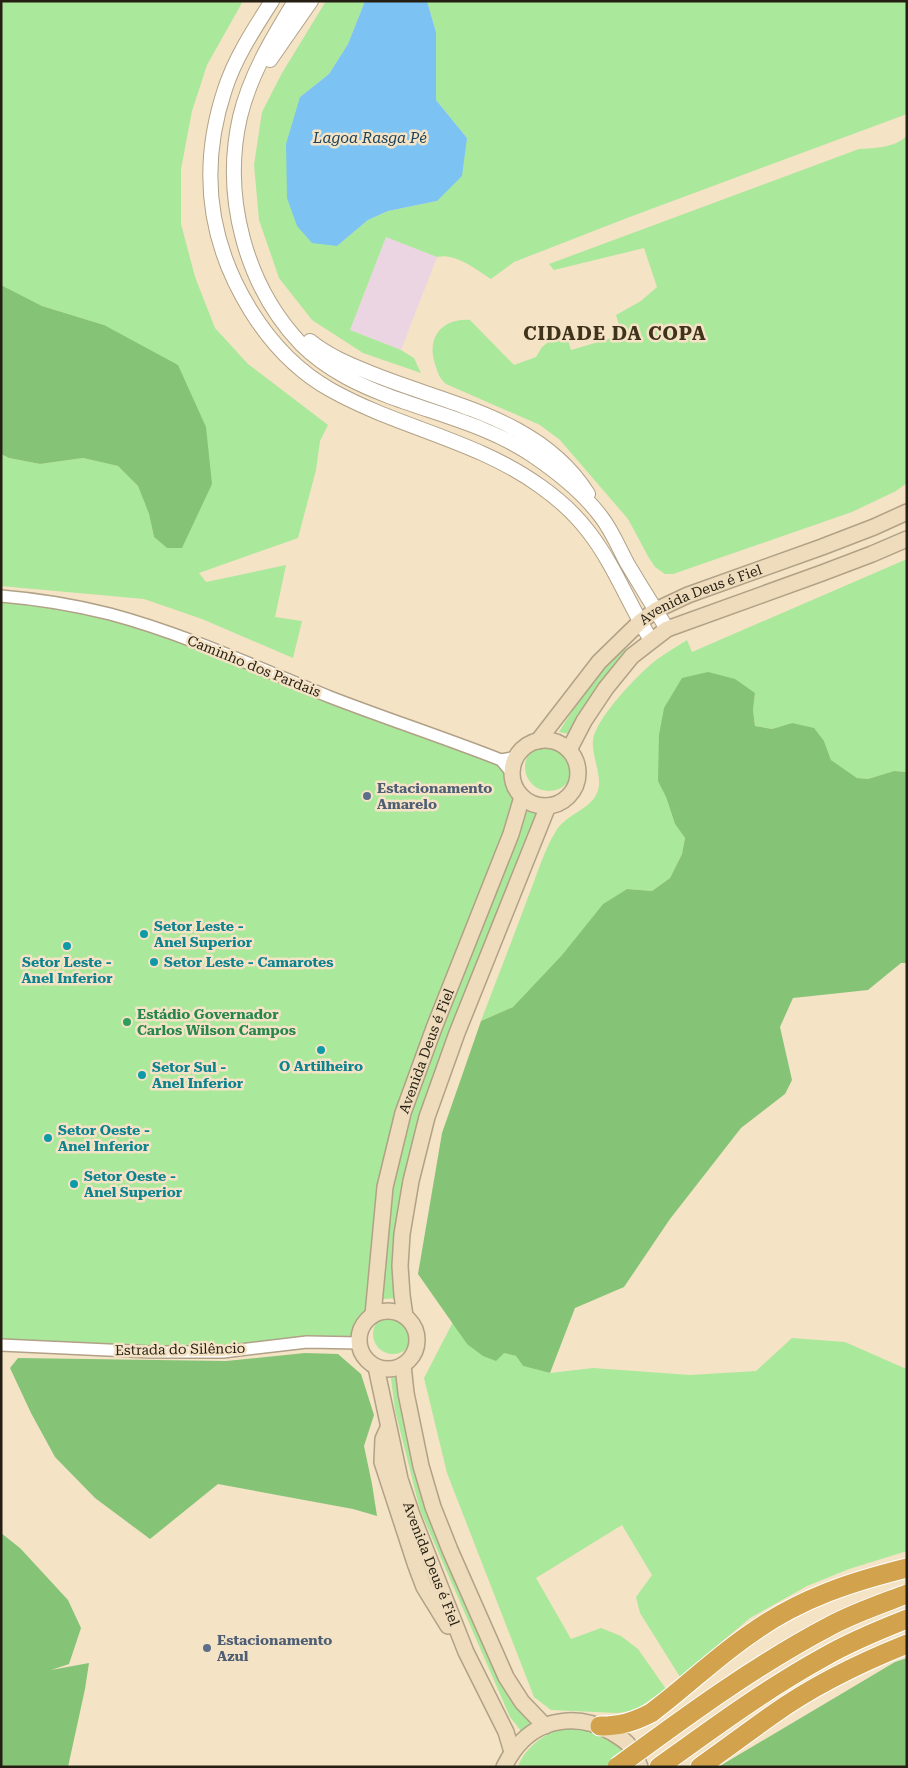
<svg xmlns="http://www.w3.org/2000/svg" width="908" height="1768" viewBox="0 0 908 1768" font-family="'Roboto Serif',serif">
<rect width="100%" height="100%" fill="#f5e3c6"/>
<path fill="#ebd5e2" d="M386,237L437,257L401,350L350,330Z"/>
<path fill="#aae89c" d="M1,1H243L207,65L192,111L181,169V224L195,277L215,328L248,364L328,425L320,441L316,470L298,538L199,573L206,582L286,565L275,617L302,621L293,658L202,619L144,599L1,586V454L9,458L40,464L83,458L118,466L138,486L149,514L154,537L167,548L104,325L42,306L1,285Z
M326,1H365L348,44L329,74L300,97L337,246L368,220L388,211L437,201L467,138L436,100V32L427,1H907V114L627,218L514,262L491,279C477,270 455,252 437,257L386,237L350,330L401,350L414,358L421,373L363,353L312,320L279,278L259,220L254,165L262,112L282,73Z
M907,136V483L896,491L852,512L673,574H665L655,567L649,558L628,519L560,440L540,425L446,384C439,378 438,373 435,364C426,337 443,318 470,320L514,365L536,357L542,347L565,329L571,350L622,335L616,315L641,301L657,287L644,248L554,270L549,264L859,149C875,148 894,148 907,136Z
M907,559V772L894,771L868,779L857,778L831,760L824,741L792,723L772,729L755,726L753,710L755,693L659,781L666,797L675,824L685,838L682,854L670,878L652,891L627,889L603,904L562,955L513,1007L481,1021C496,981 512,941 527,900C536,878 543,852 556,831C566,814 590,810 597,793C604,777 591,757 593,740C596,719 633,680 649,666C660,656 675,648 687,640L692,652Z
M1,596L110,615L501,760L513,778L522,802L403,1113L376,1291L367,1320L360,1334L359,1343L223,1352L1,1345Z
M624,645L626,653C604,678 583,703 569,734L559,732C578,701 599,672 624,645Z
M525 767a24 24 0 1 1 48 0a24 24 0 1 1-48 0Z
M529,801L544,808L410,1172L400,1298L383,1299L385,1252L396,1169L419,1089L438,1033Z
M373 1334a20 20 0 1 1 40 0a20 20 0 1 1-40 0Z
M453,1322L467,1344L516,1356L523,1366L550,1373L593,1368L690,1375L756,1371L792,1338L845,1342L904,1368L907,1367V1551L849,1569L807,1586L750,1618L680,1677L640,1613L636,1597L652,1575L622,1525L536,1578L571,1639L601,1628L621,1636L638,1649L666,1689L635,1710L618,1713L551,1710L534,1697L447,1473L424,1378Z
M407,1368V1396L449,1553L536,1723L522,1732L510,1717L420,1510L395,1410L390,1370Z
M579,1727C613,1734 619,1738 638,1767H518C523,1751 540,1737 555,1731C562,1728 572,1728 579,1727Z"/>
<path fill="#85c477" d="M1,285L42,306L104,325L178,365L206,427L212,484L182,548H167L154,537L149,514L138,486L118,466L83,458L40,464L9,458L1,454Z
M708,672L735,679L755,693L753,710L755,726L772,729L792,723L814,728L824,741L831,760L857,778L868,779L894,771L907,772V963H901L868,990L793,998L780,1027L792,1080L785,1094L741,1128L670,1219L624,1287L575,1308L550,1373L523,1366L516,1356L504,1353L496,1361L483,1356L467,1344L418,1274L442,1133L481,1021L513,1007L562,955L603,904L627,889L652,891L670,878L682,854L685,838L675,824L666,797L658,781L659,735L664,708L682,678Z
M305,1353L338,1354L361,1374L374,1415L364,1446L372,1484L377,1516L353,1509L218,1484L150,1539L95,1498L55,1457L31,1413L10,1368L18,1358L226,1361Z
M1,1533L20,1548L68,1600L81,1628L69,1664L51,1670L89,1663L85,1689L68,1767H1Z
M907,1658V1767H718L895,1662Z"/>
<path fill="#7cc3f3" d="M365,1H427L436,32V100L467,138L462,176L437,201L388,211L368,220L337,246L312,243L297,226L287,198L286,144L300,97L329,74L348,44Z"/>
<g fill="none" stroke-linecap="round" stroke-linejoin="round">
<defs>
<path id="minor" d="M1,596C38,599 74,605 110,614C185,634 258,668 330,697C387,719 445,738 501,760L512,773
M501,760L517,757
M1,1345L151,1352H223L307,1342L359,1343"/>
<path id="tertiary" d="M272,1C254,29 235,58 225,89C199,167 208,242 251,311C271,343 297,371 331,390C399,428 476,440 540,486C557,498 575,514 588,531C614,564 629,605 651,640
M295,1C273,37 250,75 240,117C222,196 245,285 301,344C314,357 330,368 346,377C405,409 476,417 532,455C557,472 584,493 602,518C612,531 619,548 627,563C640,585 654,607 667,629
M270,60L311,1
M310,341C328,356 351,365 373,374C450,405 541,419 588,494"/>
<g id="secondary">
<circle cx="545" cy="773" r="33"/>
<path id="s1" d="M538,741L599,662L640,622L656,610L688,595L822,547L874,527L907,512"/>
<path d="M569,750L584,721L606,688L632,656L667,629L822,573L872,554L907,539"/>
<circle cx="388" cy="1340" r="29"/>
<path id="s2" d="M373,1315L385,1187L403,1113L434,1028L511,834L522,797"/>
<path d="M405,1316L402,1295L400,1266L402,1234L411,1181L427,1117L457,1033L548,806"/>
<path d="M403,1365L406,1393L421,1466L433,1507L450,1550L506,1677L522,1702L545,1726"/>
<path id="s3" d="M376,1367L400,1479L412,1515L466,1652L506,1732L512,1752"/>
<path d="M388,1428L383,1439L382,1462L415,1563L424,1587L448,1626"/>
<path d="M504,1767C509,1757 514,1749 522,1741C546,1717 582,1715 611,1732C616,1735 623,1739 627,1743C633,1749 637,1759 640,1767"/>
</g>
<path id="trunk" d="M600,1726C621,1726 633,1722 651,1713C686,1687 717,1656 753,1632C801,1598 851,1582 907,1568
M659,1767C713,1728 766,1689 824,1657C850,1642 879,1630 907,1619
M700,1767C724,1750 748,1732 772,1715C811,1687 862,1662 907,1644"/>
</defs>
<use href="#minor" stroke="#b1a186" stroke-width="14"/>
<use href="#tertiary" stroke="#b1a186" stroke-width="16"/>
<use href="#secondary" stroke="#b1a186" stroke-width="18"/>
<use href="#trunk" stroke="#fff" stroke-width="21"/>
<use href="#minor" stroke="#fff" stroke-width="11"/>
<use href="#tertiary" stroke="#fff" stroke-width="14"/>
<use href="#secondary" stroke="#eedcbc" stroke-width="15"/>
<use href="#trunk" stroke="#d2a34c" stroke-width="19"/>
<defs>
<path id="trunk-bridge" d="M617,1767C685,1717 754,1666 830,1626C854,1613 881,1604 907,1594"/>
</defs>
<use href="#trunk-bridge" stroke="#fff" stroke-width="21" stroke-linecap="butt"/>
<use href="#trunk-bridge" stroke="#d2a34c" stroke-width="19"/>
</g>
<g fill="#5c6f8a" stroke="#f5e3c6" stroke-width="2">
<circle cx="367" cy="796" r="5"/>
<circle cx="207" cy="1648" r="5"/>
</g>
<g fill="#0f9aa8" stroke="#f5e3c6" stroke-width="2">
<circle cx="144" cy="934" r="5"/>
<circle cx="67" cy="946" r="5"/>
<circle cx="154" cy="962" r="5"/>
<circle cx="321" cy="1050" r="5"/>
<circle cx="142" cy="1075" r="5"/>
<circle cx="48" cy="1138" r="5"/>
<circle cx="74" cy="1184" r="5"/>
</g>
<circle fill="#2e9e5b" stroke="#f5e3c6" stroke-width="2" cx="127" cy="1022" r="5"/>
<g text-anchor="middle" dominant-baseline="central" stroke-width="5" stroke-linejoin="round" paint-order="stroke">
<g font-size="14" fill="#241e13" stroke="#f5e3c6">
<text stroke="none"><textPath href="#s1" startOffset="224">Avenida Deus é Fiel</textPath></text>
<text transform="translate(254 666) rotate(22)">Caminho dos Pardais</text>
<text stroke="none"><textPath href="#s2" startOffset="271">Avenida Deus é Fiel</textPath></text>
<text transform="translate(180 1349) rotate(-1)">Estrada do Silêncio</text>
<text stroke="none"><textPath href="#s3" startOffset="205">Avenida Deus é Fiel</textPath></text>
</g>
<g font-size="14" font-weight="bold" fill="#4e5e75" stroke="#f5e3c6" text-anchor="start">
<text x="377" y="788">Estacionamento<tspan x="377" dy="16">Amarelo</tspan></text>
<text x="217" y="1640">Estacionamento<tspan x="217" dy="16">Azul</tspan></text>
</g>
<g font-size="14" font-weight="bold" fill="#0d838f" stroke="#f5e3c6" text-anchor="start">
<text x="154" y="926">Setor Leste -<tspan x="154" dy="16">Anel Superior</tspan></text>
<text x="67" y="962" text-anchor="middle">Setor Leste -<tspan x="67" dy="16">Anel Inferior</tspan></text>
<text x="164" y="962">Setor Leste - Camarotes</text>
<text x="321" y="1066" text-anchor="middle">O Artilheiro</text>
<text x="152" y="1067">Setor Sul -<tspan x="152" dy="16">Anel Inferior</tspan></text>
<text x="58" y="1130">Setor Oeste -<tspan x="58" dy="16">Anel Inferior</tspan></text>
<text x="84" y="1176">Setor Oeste -<tspan x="84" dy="16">Anel Superior</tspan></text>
</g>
<g font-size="14" font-weight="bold" fill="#27864d" stroke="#f5e3c6" text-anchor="start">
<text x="137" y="1014">Estádio Governador<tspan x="137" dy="16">Carlos Wilson Campos</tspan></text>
</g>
<g font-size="15" font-style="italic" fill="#1c435c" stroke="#f5e3c6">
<text x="370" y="138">Lagoa Rasga Pé</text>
</g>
<g font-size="19" font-weight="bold" letter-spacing="1" fill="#40331b" stroke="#f5e3c6">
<text x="615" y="333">CIDADE DA COPA</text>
</g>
</g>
<rect width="908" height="1768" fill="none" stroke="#241e13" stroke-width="5"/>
</svg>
